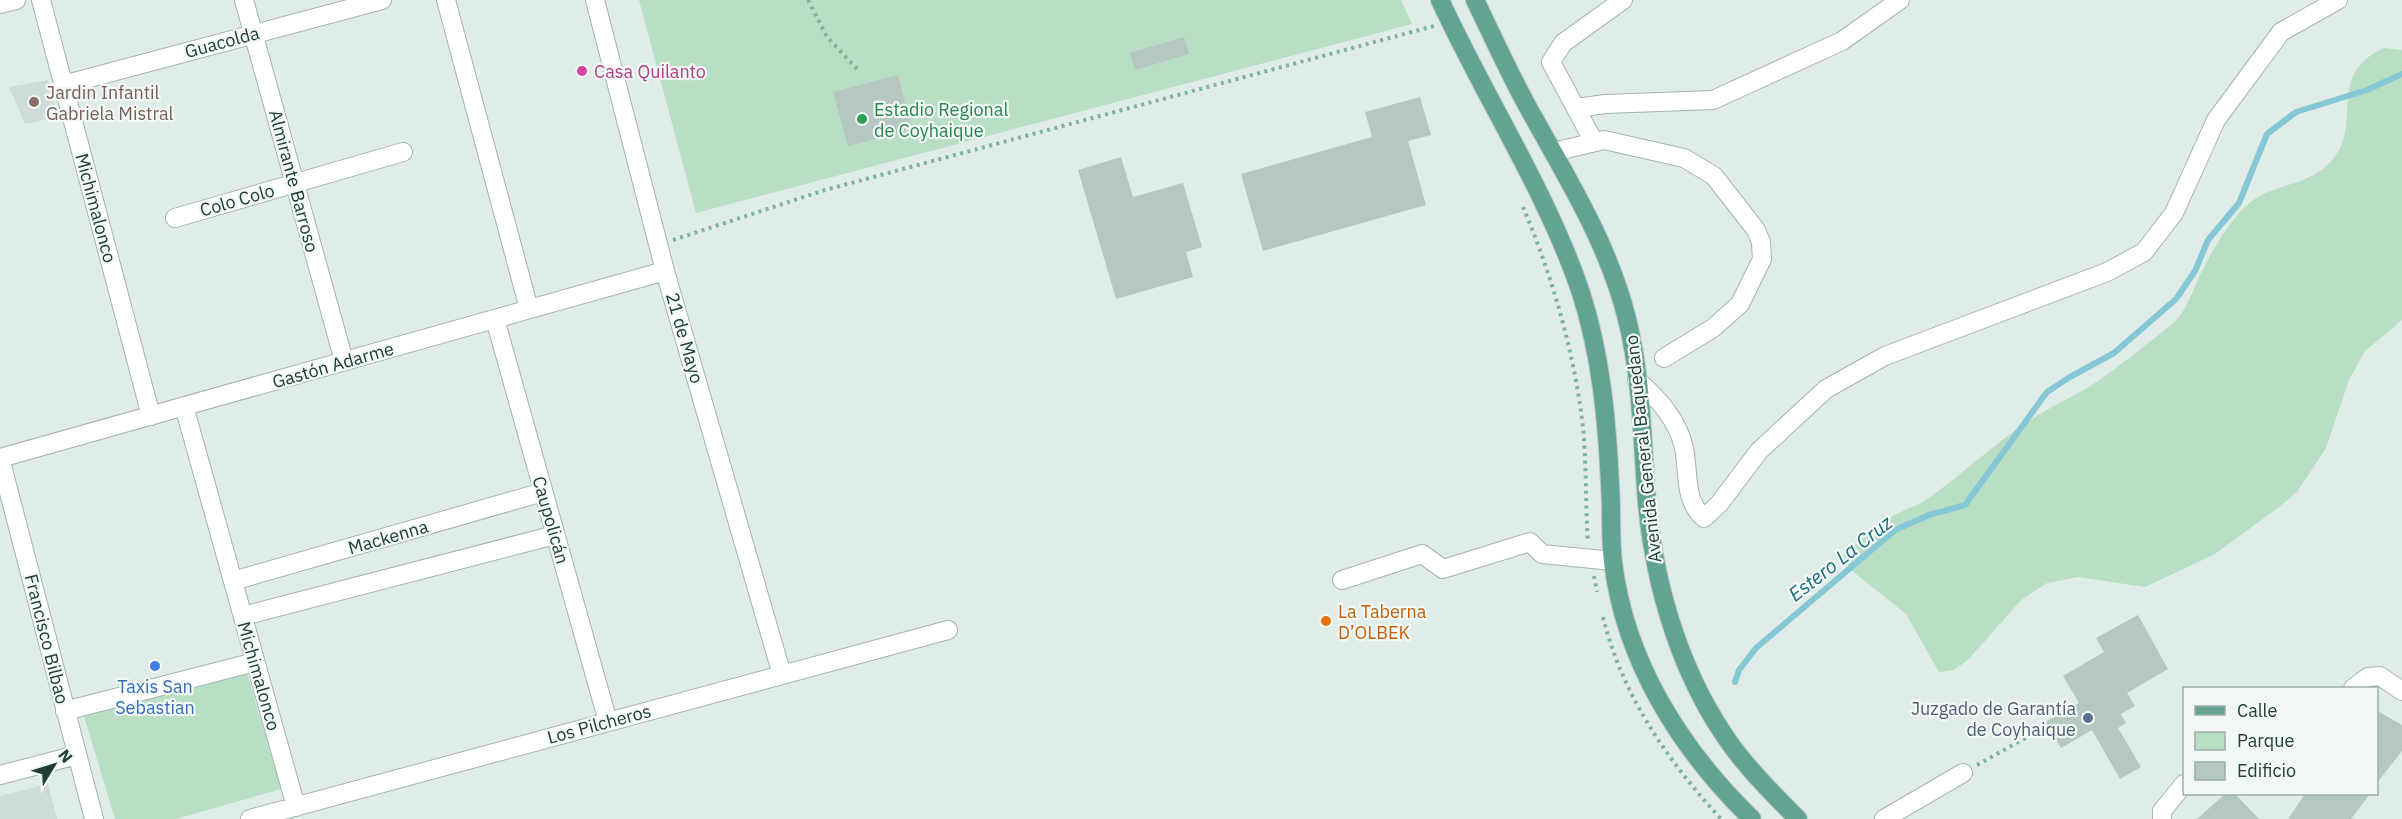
<svg xmlns="http://www.w3.org/2000/svg" width="2402" height="819" viewBox="0 0 2402 819" font-family="'IBM Plex Sans',sans-serif">
<rect width="100%" height="100%" fill="#e0ece7"/>
<path fill="#cedcd6" d="M48,80L56,117L25,124L9,87Z
M48,784L57,819H0V796Z"/>
<path fill="#b8dec3" d="M639,0H1401L1412,24L696,213Z
M2384,48L2402,50V320L2365,351L2349,380L2326,448L2297,492L2283,504L2215,554L2145,587L2078,577L2047,583L2021,600L1968,660L1954,670L1939,672L1906,614L1851,570L1843,555C1859,543 1875,527 1893,516C1905,509 1918,506 1929,498C1962,474 1992,446 2026,423C2046,409 2068,399 2089,387C2115,370 2147,344 2172,324C2186,313 2193,289 2201,273C2213,250 2227,224 2246,206C2267,186 2301,186 2323,169C2371,131 2320,77 2384,48Z
M243,659L281,789L176,819H115L81,706Z"/>
<g fill="none" stroke-linecap="round" stroke-linejoin="round">
<path stroke="#85c7d4" stroke-width="6" d="M1735,682L1739,670L1756,648L1895,530L1929,515L1965,505L2047,392L2070,377L2114,353L2176,299L2195,271L2208,240L2239,203L2267,134L2296,112L2367,90L2402,74"/>
</g>
<path fill="#b5c7c0" d="M1184,37L1189,54L1135,70L1130,53Z
M898,75L912,130L848,146L833,92Z
M1420,97L1431,135L1408,141L1426,205L1263,251L1241,174L1372,137L1365,112Z
M1121,157L1133,197L1183,183L1202,247L1186,252L1193,277L1116,299L1078,170Z
M2138,615L2168,669L2127,693L2135,706L2121,714L2126,723L2118,728L2141,767L2120,779L2092,730L2061,748L2045,722L2079,703L2063,676L2104,652L2096,638Z
M2376,710L2402,725V751L2376,784Z
M2225,794H2235L2259,819H2197Z
M2305,794H2370L2351,819H2288Z"/>
<g fill="none" stroke-linecap="round" stroke-linejoin="round">
<defs>
<path id="minor" d="M41,0L151,416
M244,0L344,361
M446,0L529,309
M595,0L665,271L782,675
M0,4L16,0
M63,85L382,0
M1577,108L1605,104L1713,100L1842,41L1900,0
M1594,142L1551,62L1563,43L1623,0
M1553,152L1604,140L1684,158L1714,176L1756,230L1761,242L1762,259L1740,304L1713,328L1664,358
M175,218L403,152
M495,319L608,722
M1637,380C1657,397 1676,418 1683,444C1690,469 1682,499 1704,518L1719,504L1759,451L1826,389L1885,356L2107,272L2144,252L2174,213L2216,120L2281,32L2338,0
M184,406L296,807
M0,458L665,271
M0,458L94,819
M1342,580L1422,554L1443,569L1530,542L1542,554L1613,561
M233,581L543,492
M243,616L555,535
M2353,688L2368,677L2380,676L2402,691
M65,711L255,662
M0,775L77,755
M250,819L948,630
M1884,819L1963,773
M2162,819V811L2184,784"/>
<path id="major" d="M1440,0C1484,96 1548,194 1581,293C1601,355 1607,420 1610,485C1612,510 1610,537 1613,562C1625,662 1681,750 1752,819
M1475,0C1494,39 1512,80 1534,118C1570,183 1609,246 1627,319C1642,378 1642,442 1647,503C1655,589 1682,679 1734,749C1753,774 1775,796 1798,819"/>
</defs>
<use href="#minor" stroke="#a3b4ae" stroke-width="20"/>
<use href="#major" stroke="#c1c9c7" stroke-width="20"/>
<path stroke="#7fb1a2" stroke-width="4" stroke-dasharray="3 4.5" stroke-linecap="butt" d="M808,0L827,37L860,72
M1523,207C1551,273 1573,348 1582,419C1587,459 1585,501 1588,542
M673,240L825,190L1434,26
M1594,576L1597,592
M1603,617C1622,695 1667,760 1721,819
M1977,765L2047,726"/>
<use href="#minor" stroke="#fff" stroke-width="18"/>
<use href="#major" stroke="#62a494" stroke-width="18"/>
</g>
<circle fill="#d1479c" stroke="#f1f8f5" stroke-width="2" cx="582" cy="71" r="6"/>
<circle fill="#8d6e63" stroke="#f1f8f5" stroke-width="2" cx="34" cy="102" r="6"/>
<circle fill="#2e9e5b" stroke="#f1f8f5" stroke-width="2" cx="862" cy="119" r="6"/>
<circle fill="#e8710a" stroke="#f1f8f5" stroke-width="2" cx="1326" cy="621" r="6"/>
<circle fill="#3f7fe0" stroke="#f1f8f5" stroke-width="2" cx="155" cy="666" r="6"/>
<circle fill="#5c6f8a" stroke="#f1f8f5" stroke-width="2" cx="2088" cy="718" r="6"/>
<g text-anchor="middle" dominant-baseline="central" stroke-width="4.5" stroke-linejoin="round" paint-order="stroke">
<g font-size="18" fill="#203d36" stroke="#f1f8f5">
<text transform="translate(222 42) rotate(-15)">Guacolda</text>
<text transform="translate(294 181) rotate(75)">Almirante Barroso</text>
<text transform="translate(237 200) rotate(-16)">Colo Colo</text>
<text transform="translate(96 208) rotate(75)">Michimalonco</text>
<text transform="translate(685 338) rotate(74)">21 de Mayo</text>
<text transform="translate(333 365) rotate(-16)">Gastón Adarme</text>
<text transform="translate(1643 449) rotate(-96)">Avenida General Baquedano</text>
<text transform="translate(551 520) rotate(74)">Caupolicán</text>
<text transform="translate(388 537) rotate(-16)">Mackenna</text>
<text transform="translate(47 639) rotate(76)">Francisco Bilbao</text>
<text transform="translate(259 676) rotate(74)">Michimalonco</text>
<text transform="translate(599 724) rotate(-15)">Los Pilcheros</text>
</g>
<g font-size="18" fill="#b23c85" stroke="#f1f8f5" text-anchor="start">
<text x="594" y="71">Casa Quilanto</text>
</g>
<g font-size="18" fill="#785e54" stroke="#f1f8f5" text-anchor="start">
<text x="46" y="92">Jardin Infantil<tspan x="46" dy="21">Gabriela Mistral</tspan></text>
</g>
<g font-size="18" fill="#27864d" stroke="#f1f8f5" text-anchor="start">
<text x="874" y="109">Estadio Regional<tspan x="874" dy="21">de Coyhaique</tspan></text>
</g>
<g font-size="18" fill="#c56008" stroke="#f1f8f5" text-anchor="start">
<text x="1338" y="611">La Taberna<tspan x="1338" dy="21">D’OLBEK</tspan></text>
</g>
<g font-size="18" fill="#366cbe" stroke="#f1f8f5">
<text x="155" y="686">Taxis San<tspan x="155" dy="21">Sebastian</tspan></text>
</g>
<g font-size="18" fill="#4e5e75" stroke="#f1f8f5" text-anchor="end">
<text x="2076" y="708">Juzgado de Garantía<tspan x="2076" dy="21">de Coyhaique</tspan></text>
</g>
<g font-size="20" font-style="italic" fill="#176a7c" stroke="#f1f8f5">
<text transform="translate(1840 558) rotate(-38)">Estero La Cruz</text>
</g>
</g>
<rect x="2183" y="687" width="195" height="108" fill="#f1f8f5" stroke="#9dada9" stroke-width="1.5"/>
<rect x="2195" y="706" width="30" height="9" fill="#62a494" stroke="#9dada9" stroke-width="1.5"/>
<text x="2237" y="717" font-size="18" fill="#203d36">Calle</text>
<rect x="2195" y="732" width="30" height="18" fill="#b8dec3" stroke="#9dada9" stroke-width="1.5"/>
<text x="2237" y="747" font-size="18" fill="#203d36">Parque</text>
<rect x="2195" y="762" width="30" height="18" fill="#b5c7c0" stroke="#9dada9" stroke-width="1.5"/>
<text x="2237" y="777" font-size="18" fill="#203d36">Edificio</text>
<g transform="translate(54 765) rotate(52)" stroke="#f1f8f5" stroke-width="4.5" paint-order="stroke">
<path d="M0-4.5L10 22L0 15L-10 22Z" fill="#203d36"/>
<text y="-9" font-size="16" font-weight="bold" text-anchor="middle" fill="#203d36">N</text>
</g>
</svg>
